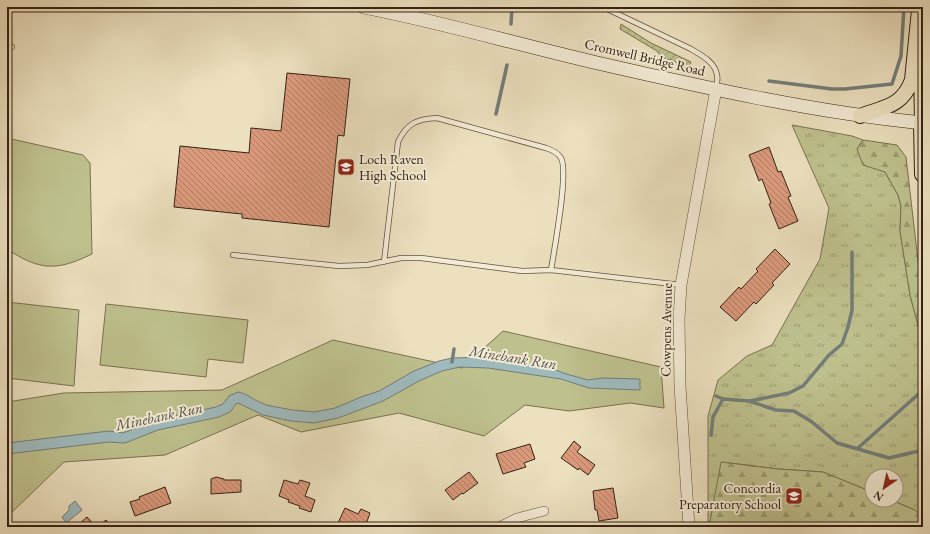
<svg xmlns="http://www.w3.org/2000/svg" width="930" height="534" viewBox="0 0 930 534" font-family="'EB Garamond',serif">
<defs>
<pattern id="grass-tufts" width="24" height="20" patternUnits="userSpaceOnUse"><rect width="24" height="20" fill="#bec18e"/><path d="M3 7l-1-3M5 7V3M7 7l1-3M15 17l-1-3M17 17v-4M19 17l1-3" fill="none" stroke="#9b9c73"/></pattern>
<pattern id="forest-firs" width="22" height="20" patternUnits="userSpaceOnUse"><rect width="22" height="20" fill="#bec18e"/><path d="M5 1l3.5 6h-7zM16 11l3.5 6h-7z" fill="#9b9c73"/></pattern>
<pattern id="garden-furrows" width="10" height="10" patternUnits="userSpaceOnUse"><rect width="10" height="10" fill="#bec18e"/><path d="M-1 1l2-2M0 10L10 0M9 11l2-2" fill="none" stroke="#9b9c73"/></pattern>
<pattern id="building-back-hatch" width="6" height="6" patternUnits="userSpaceOnUse"><rect width="6" height="6" fill="#dc9a7d"/><path d="M-1 5l2 2M0 0l6 6M5-1l2 2" fill="none" stroke="#b37d65"/></pattern>
</defs>
<rect width="100%" height="100%" fill="#ece0bf"/>
<filter id="stains"><feTurbulence type="fractalNoise" baseFrequency=".005" numOctaves="4"/><feColorMatrix values="0 0 0 0 .2 0 0 0 0 .09 0 0 0 0 .02 0 0 0 .5 -.17"/></filter>
<radialGradient id="worn" r=".72"><stop offset=".6" stop-color="#630" stop-opacity="0"/><stop offset="1" stop-color="#630" stop-opacity=".3"/></radialGradient>
<path fill="url(#grass-tufts)" stroke="#797251" d="M792,125L852,136L863,140L857,149L885,172L898,195L901,206L900,231L910,295L923,344V518L915,510L891,500H896V476H872V492L823,472L778,469L722,462L709,527H708V416L718,380L747,356L772,345L820,259L829,208Z"/>
<path fill="url(#forest-firs)" stroke="#797251" d="M863,140L897,145L906,157L918,261L923,283V344L910,295L900,231L901,206L898,195L885,172L863,165L857,149Z
M721,462L778,469L823,472L872,492V500H891L915,510L923,518V527H709Z"/>
<path fill="#bec18e" stroke="#797251" d="M7,138L83,155L90,163L92,254C57,271 40,271 7,249Z
M7,302L79,310L74,386L7,378Z
M106,304L248,320L243,363L208,359L206,377L100,365Z
M503,331L661,367L664,408L630,403L569,411L525,405L484,436L399,413L301,432L258,415L165,455L64,462L7,517V402L64,393L222,390L333,340L462,368Z"/>
<path fill="url(#garden-furrows)" stroke="#797251" d="M621,24L651,43L691,62L688,69L672,60L663,59L657,51L620,29Z"/>
<path fill="#9fbabd" stroke="#747d79" d="M484,357L550,367L563,373L588,380L602,378L640,379V390L589,388L561,379L488,368L460,367L442,371L419,381L383,401L338,418L314,423L291,421L263,415L238,403L236,404L230,412L219,417L158,430L125,443L109,442L7,454V443L109,431L123,433L155,420L216,407L223,404L229,396L238,392L245,394L255,400L266,405L292,410L314,412L335,408L361,397L379,391L414,371L439,361L452,358Z
M75,501L82,510L66,523L62,517L69,510V506Z"/>
<g fill="none" stroke-linecap="round" stroke-linejoin="round">
<path stroke="#747d79" stroke-width="3.5" d="M511,24L512,7
M769,81L832,89H845L892,84L901,56L904,7
M496,114L507,65
M452,362L454,349
M716,396L723,399L749,401L776,410L794,411L812,422L837,443L889,458L923,450
M750,401L789,393L803,386L829,355L842,344L848,327L852,310V252
M711,435L713,417L723,399
M858,448L923,390"/>
</g>
<path fill="url(#building-back-hatch)" stroke="#342214" d="M287,73L350,79L344,136L338,135L329,227L242,218V214L174,207L180,146L249,153L251,128L281,131Z
M769,147L778,172L781,171L791,196L788,197L798,221L779,229L769,204L771,203L762,179L759,181L749,155Z
M775,249L790,264L772,283L774,285L756,304L754,302L736,321L720,307L739,287L741,289L758,271L756,269Z
M574,441L581,447L577,452L595,465L588,475L579,468L578,470L561,458Z
M530,444L535,459L524,463L526,467L503,474L496,454Z
M469,472L478,483L463,494L462,493L453,500L445,490Z
M216,477L224,479V480H241V492L211,494V479Z
M284,480L298,484L300,480L310,483L305,496L315,500L311,512L299,508L300,506L288,502L289,500L279,496Z
M165,487L171,503L135,516L130,502L140,499L139,497Z
M613,488L618,518L599,521L597,510H595L593,491Z
M345,508L358,514L361,509L370,513L365,527H345L338,523Z
M87,517L96,527H80L78,525Z
M106,520L112,527H97Z"/>
<g fill="none" stroke-linecap="round" stroke-linejoin="round">
<defs>
<path id="service" d="M603,7L691,49C701,55 715,62 717,75C718,79 717,84 716,88
M7,46L12,47
M233,255L339,266L367,265L401,258H421L522,271L551,270L681,285
M384,262L398,142C407,123 417,119 437,118L546,148C552,150 558,153 561,158C569,172 554,251 551,270"/>
<path id="minor" d="M499,527L517,518L544,511"/>
<path id="tertiary" d="M689,527L680,386L679,319L681,285L716,89"/>
<path id="secondary" d="M364,7C441,22 516,44 593,62C702,87 812,112 923,123"/>
<path id="primary" d="M921,63L922,123
M860,116C884,107 902,107 912,80L919,10"/>
<path id="motorway" d="M922,123L923,174"/>
</defs>
<use href="#service" stroke="#62523f" stroke-width="6"/>
<use href="#minor" stroke="#62523f" stroke-width="10"/>
<use href="#tertiary" stroke="#62523f" stroke-width="12"/>
<use href="#secondary" stroke="#342214" stroke-width="14"/>
<use href="#primary" stroke="#342214" stroke-width="16"/>
<use href="#motorway" stroke="#342214" stroke-width="18"/>
<use href="#service" stroke="#f3ebd5" stroke-width="4.5"/>
<use href="#minor" stroke="#f3ebd5" stroke-width="9"/>
<use href="#tertiary" stroke="#f3ebd5" stroke-width="11"/>
<use href="#secondary" stroke="#f3ebd5" stroke-width="13"/>
<use href="#primary" stroke="#ece0bf" stroke-width="14"/>
<use href="#motorway" stroke="#ece0bf" stroke-width="16"/>
</g>
<defs>
<symbol id="school-square" viewBox="-11 -11 22 22"><rect x="-9" y="-9" width="18" height="18" rx="4" fill="#8f2418" stroke="#f3ebd5"/><path d="M0-5L7-2L0 1L-7-2ZM-4 1L0 2.5L4 1V4Q0 6-4 4Z" fill="#fff"/></symbol>
</defs>
<g fill-rule="evenodd">
<use href="#school-square" x="336" y="157" width="20" height="20"/>
<use href="#school-square" x="784" y="486" width="20" height="20"/>
</g>
<g text-anchor="middle" dominant-baseline="central" stroke-width="4" stroke-linejoin="round" paint-order="stroke">
<g font-size="14" fill="#342214" stroke="#f3ebd5">
<text transform="translate(645 57) rotate(13)">Cromwell Bridge Road</text>
<text transform="translate(666 330) rotate(-89)">Cowpens Avenue</text>
</g>
<g font-size="14" fill="#342214" stroke="#f3ebd5" text-anchor="start">
<text x="359" y="159">Loch Raven<tspan x="359" dy="16">High School</tspan></text>
<text x="781" y="488" text-anchor="end">Concordia<tspan x="781" dy="16">Preparatory School</tspan></text>
</g>
<g font-size="15" font-style="italic" fill="#545047" stroke="#f3ebd5">
<text transform="translate(513 357) rotate(9)">Minebank Run</text>
<text transform="translate(159 416) rotate(-12)">Minebank Run</text>
</g>
</g>
<rect width="930" height="534" fill="none" stroke="#ece0bf" stroke-width="24"/>
<rect x="8" y="8" width="914" height="518" fill="none" stroke="#342214" stroke-width="2"/>
<rect x="12" y="12" width="906" height="510" fill="none" stroke="#342214"/>
<g transform="translate(884 488) rotate(214)"><circle r="19" fill="#f3ebd5" stroke="#a79b88"/>
<path d="M0-3L7 15L0 10L-7 15Z" fill="#8f2418"/>
<text y="-6" font-size="11" font-weight="bold" text-anchor="middle" fill="#342214">N</text>
</g>
<rect width="100%" height="100%" filter="url(#stains)"/>
<rect width="100%" height="100%" fill="url(#worn)"/>
</svg>
